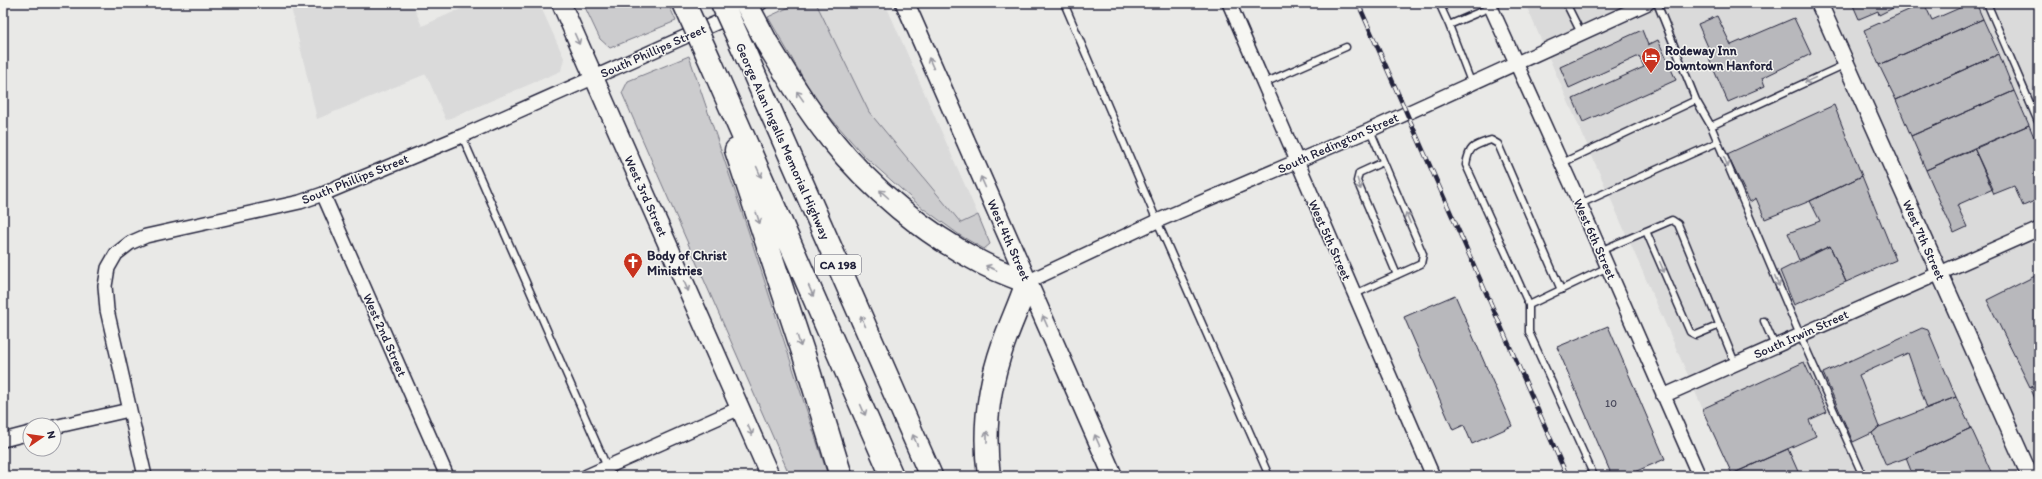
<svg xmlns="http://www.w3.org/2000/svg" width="2042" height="479" viewBox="0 0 2042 479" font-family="Itim,sans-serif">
<rect width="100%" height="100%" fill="#e9e9e7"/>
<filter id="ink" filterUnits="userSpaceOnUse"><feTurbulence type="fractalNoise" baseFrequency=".025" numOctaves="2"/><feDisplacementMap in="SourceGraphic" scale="8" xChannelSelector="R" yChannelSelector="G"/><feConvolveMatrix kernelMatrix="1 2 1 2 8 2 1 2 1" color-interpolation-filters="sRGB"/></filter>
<g filter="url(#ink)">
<path fill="#dadada" d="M290,3H412L422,26L474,3H539L564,58L561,71L446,120L426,74L317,119Z
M816,3H885L978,215L961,223L868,112Z
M1525,3H2039V476H1732Z"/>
<path fill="#ccccce" stroke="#777784" d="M583,3H668L676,21L610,48L600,39Z
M798,3H816L869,112L961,223L978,215L990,244L984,249L961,236L920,206L864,156L817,102L768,17Z
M689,56L746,224L828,476H790L622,93L628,81Z"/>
<path fill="#b8b8bc" stroke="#22223b" d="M1852,3H1903L1879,15L1878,11L1859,19Z
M1924,3L1932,20L1971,3H1976L1983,19L1879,65L1864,30Z
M1717,16L1731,45L1794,18L1811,54L1762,78L1765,86L1728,102L1709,59L1712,56L1698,24Z
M1983,19L1999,54L1896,100L1879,65Z
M1642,30L1648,45L1658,40L1676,80L1583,122L1573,99L1644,67L1639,56L1569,88L1560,67Z
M1999,54L2014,91L1911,136L1896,100Z
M2014,91L2029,125L1926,170L1911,136Z
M1834,105L1862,176L1810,201L1765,219L1756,198L1750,202L1727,154Z
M2029,125L2039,149V199L2023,206L2014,186L1994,194L1974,148Z
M1974,148L1993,189L1957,205L1967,227L1954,233L1926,170Z
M1862,176L1896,260L1846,282L1830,246L1799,260L1788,233L1820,221L1810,201Z
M1830,246L1846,282L1794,305L1780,271Z
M2039,274V382L2030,387L1987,300Z
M1455,295L1512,426L1472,444L1464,425L1453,430L1404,317Z
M1608,326L1665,459L1625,476H1612L1557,347Z
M1922,328L1928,330L1956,397L1927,408L1908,353L1859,375L1879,427L1872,433L1853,442L1823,373Z
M1804,362L1827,412L1809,420L1816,436L1732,474L1702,409Z
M2039,382V408L2030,387Z
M1956,397L1971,428L1906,458L1886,465L1872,433L1879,427Z
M1971,428L1993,476H1913L1906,458Z
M1788,449L1800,476H1733L1732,474Z"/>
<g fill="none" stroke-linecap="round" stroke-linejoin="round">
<defs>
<path id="service" d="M1064,3L1157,221L1269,476
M1439,3L1449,25L1491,7
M1566,3L1581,33
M1657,3L1696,100L1711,126L1800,335L1863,476
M1987,3L2039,124
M1449,25L1471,82
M1262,84L1346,47
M1711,126L1846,64
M462,136L611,476
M1383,162L1359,173L1357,181L1397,275
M1562,163L1696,100
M1580,204L1718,142
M1646,231L1690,332L1696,335L1720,325
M1600,251L1672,220L1678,224L1735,363
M1561,290L1498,144L1491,140C1473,146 1469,146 1466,165L1529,305V332L1594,476
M1355,294L1421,264L1423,254L1370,130
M1529,305L1608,267
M1764,321L1775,346"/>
<path id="minor" d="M1229,3L1433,476
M1489,3L1580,204L1699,476
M323,194L447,476
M1027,282L1157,221L1370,130L1648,3
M1663,396L2039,229
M54,427L129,410
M3,440L30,433
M145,476L107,310L105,286L108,268L116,254L130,243L146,236L300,202L323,194L462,136L761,3
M587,476L740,408"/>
<path id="tertiary" d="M1819,3L2030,476"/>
<path id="secondary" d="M561,3L770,476
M905,3L1113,476"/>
<path id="motorway" d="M767,43C787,76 807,109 831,139C870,188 924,233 980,262C995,270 1011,276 1027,282C1020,304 1010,324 1003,345C988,388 983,432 989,476
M745,53L931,476
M712,65L892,476
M736,150L804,355L841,476"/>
</defs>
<use href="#service" stroke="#22223b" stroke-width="9"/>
<use href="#minor" stroke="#22223b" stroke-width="16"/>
<use href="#tertiary" stroke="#22223b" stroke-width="19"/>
<use href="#secondary" stroke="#22223b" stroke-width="21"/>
<use href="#motorway" stroke="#22223b" stroke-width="25"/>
<use href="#service" stroke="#f6f6f2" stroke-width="6"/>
<use href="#minor" stroke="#f6f6f2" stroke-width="13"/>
<use href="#tertiary" stroke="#f6f6f2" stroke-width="16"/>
<use href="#secondary" stroke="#f6f6f2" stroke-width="18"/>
<use href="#motorway" stroke="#f6f6f2" stroke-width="22"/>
<defs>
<path id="rail" d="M1358,3L1567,476"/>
</defs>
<use href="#rail" stroke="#22223b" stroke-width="4.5"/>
<use href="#rail" stroke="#f6f6f2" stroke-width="3" stroke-dasharray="9" stroke-linecap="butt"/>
<defs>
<path id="motorway-bridge" d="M684,3L712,65
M722,3L745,53
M746,3L767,43"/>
</defs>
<use href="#motorway-bridge" stroke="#22223b" stroke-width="25" stroke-linecap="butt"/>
<use href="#motorway-bridge" stroke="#f6f6f2" stroke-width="22"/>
</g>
<defs><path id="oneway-shaft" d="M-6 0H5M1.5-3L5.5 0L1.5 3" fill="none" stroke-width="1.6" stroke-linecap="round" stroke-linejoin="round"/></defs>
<g stroke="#9797a0">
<use href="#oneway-shaft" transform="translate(577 39) rotate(66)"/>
<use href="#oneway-shaft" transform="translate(931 63) rotate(-114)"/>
<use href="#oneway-shaft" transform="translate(1810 80) rotate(155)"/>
<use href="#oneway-shaft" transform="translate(800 96) rotate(-125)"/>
<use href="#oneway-shaft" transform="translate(1726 162) rotate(67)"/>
<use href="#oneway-shaft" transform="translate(759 172) rotate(66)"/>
<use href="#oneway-shaft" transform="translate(983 182) rotate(-114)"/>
<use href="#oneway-shaft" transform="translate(1359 184) rotate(72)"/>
<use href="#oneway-shaft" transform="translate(884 194) rotate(-138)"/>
<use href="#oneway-shaft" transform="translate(758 218) rotate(72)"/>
<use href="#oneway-shaft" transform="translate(1408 218) rotate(-113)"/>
<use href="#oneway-shaft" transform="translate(1662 267) rotate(67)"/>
<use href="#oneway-shaft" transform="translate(991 268) rotate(-157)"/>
<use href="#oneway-shaft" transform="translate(1777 281) rotate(67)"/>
<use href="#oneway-shaft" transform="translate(686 286) rotate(66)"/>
<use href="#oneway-shaft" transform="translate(811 291) rotate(66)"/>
<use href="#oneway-shaft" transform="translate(863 321) rotate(-114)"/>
<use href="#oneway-shaft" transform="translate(1045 321) rotate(-114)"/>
<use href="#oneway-shaft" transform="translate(799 341) rotate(72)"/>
<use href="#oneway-shaft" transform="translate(863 410) rotate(66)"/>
<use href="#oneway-shaft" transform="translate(750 430) rotate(66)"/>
<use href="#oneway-shaft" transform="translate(987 437) rotate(-90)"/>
<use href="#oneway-shaft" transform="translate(915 440) rotate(-114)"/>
<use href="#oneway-shaft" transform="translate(1097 440) rotate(-114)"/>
</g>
</g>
<defs>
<symbol id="hotel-pin" viewBox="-11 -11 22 30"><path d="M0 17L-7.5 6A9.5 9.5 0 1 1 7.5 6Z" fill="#c8321e" stroke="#f6f6f2"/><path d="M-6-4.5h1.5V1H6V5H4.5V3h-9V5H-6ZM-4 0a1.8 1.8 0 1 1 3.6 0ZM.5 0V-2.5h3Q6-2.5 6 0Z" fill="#fff"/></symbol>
<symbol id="church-pin" viewBox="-11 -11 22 30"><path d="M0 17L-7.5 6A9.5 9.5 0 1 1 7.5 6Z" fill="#c8321e" stroke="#f6f6f2"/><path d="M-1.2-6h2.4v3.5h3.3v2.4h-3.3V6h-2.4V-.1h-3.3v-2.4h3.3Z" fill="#fff"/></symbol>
</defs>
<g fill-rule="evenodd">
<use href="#hotel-pin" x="1640" y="46" width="22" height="30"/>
<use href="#church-pin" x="622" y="251" width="22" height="30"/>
</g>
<g text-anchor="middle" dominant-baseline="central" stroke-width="3" stroke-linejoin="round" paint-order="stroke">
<g font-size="11" fill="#48485b">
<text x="1611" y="403">10</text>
</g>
<rect fill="#f6f6f2" stroke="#626272" stroke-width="1" x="815" y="255" width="46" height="20" rx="3"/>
<g font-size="12" font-weight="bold" fill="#22223b">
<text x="838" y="265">CA 198</text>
</g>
<g font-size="13" font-weight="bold" fill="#22223b" stroke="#f6f6f2" text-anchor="start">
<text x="1665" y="50">Rodeway Inn<tspan x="1665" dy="15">Downtown Hanford</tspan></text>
<text x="647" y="255">Body of Christ<tspan x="647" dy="15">Ministries</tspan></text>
</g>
<g font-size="13" fill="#22223b" stroke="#f6f6f2">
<text transform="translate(653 51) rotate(-24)">South Phillips Street</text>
<text transform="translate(783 141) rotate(66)">George Alan Ingalls Memorial Highway</text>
<text transform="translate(1338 143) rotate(-24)">South Redington Street</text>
<text transform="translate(355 179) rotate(-22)">South Phillips Street</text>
<text transform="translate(646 196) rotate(66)">West 3rd Street</text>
<text transform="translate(1595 239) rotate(66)">West 6th Street</text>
<text transform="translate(1009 240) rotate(66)">West 4th Street</text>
<text transform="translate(1330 240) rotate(66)">West 5th Street</text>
<text transform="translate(1924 240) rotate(66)">West 7th Street</text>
<text transform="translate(1801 334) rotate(-24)">South Irwin Street</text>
<text transform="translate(385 335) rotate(66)">West 2nd Street</text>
</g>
</g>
<rect width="2042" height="479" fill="none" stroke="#f6f6f2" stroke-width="16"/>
<rect x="8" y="8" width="2026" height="463" fill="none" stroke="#22223b" stroke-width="1.5" filter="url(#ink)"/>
<g transform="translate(42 437) rotate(77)"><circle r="19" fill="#f6f6f2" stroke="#a1a1a9"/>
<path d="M0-3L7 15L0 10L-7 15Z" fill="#c8321e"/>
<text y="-6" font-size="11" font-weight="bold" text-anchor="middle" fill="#22223b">N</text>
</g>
</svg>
